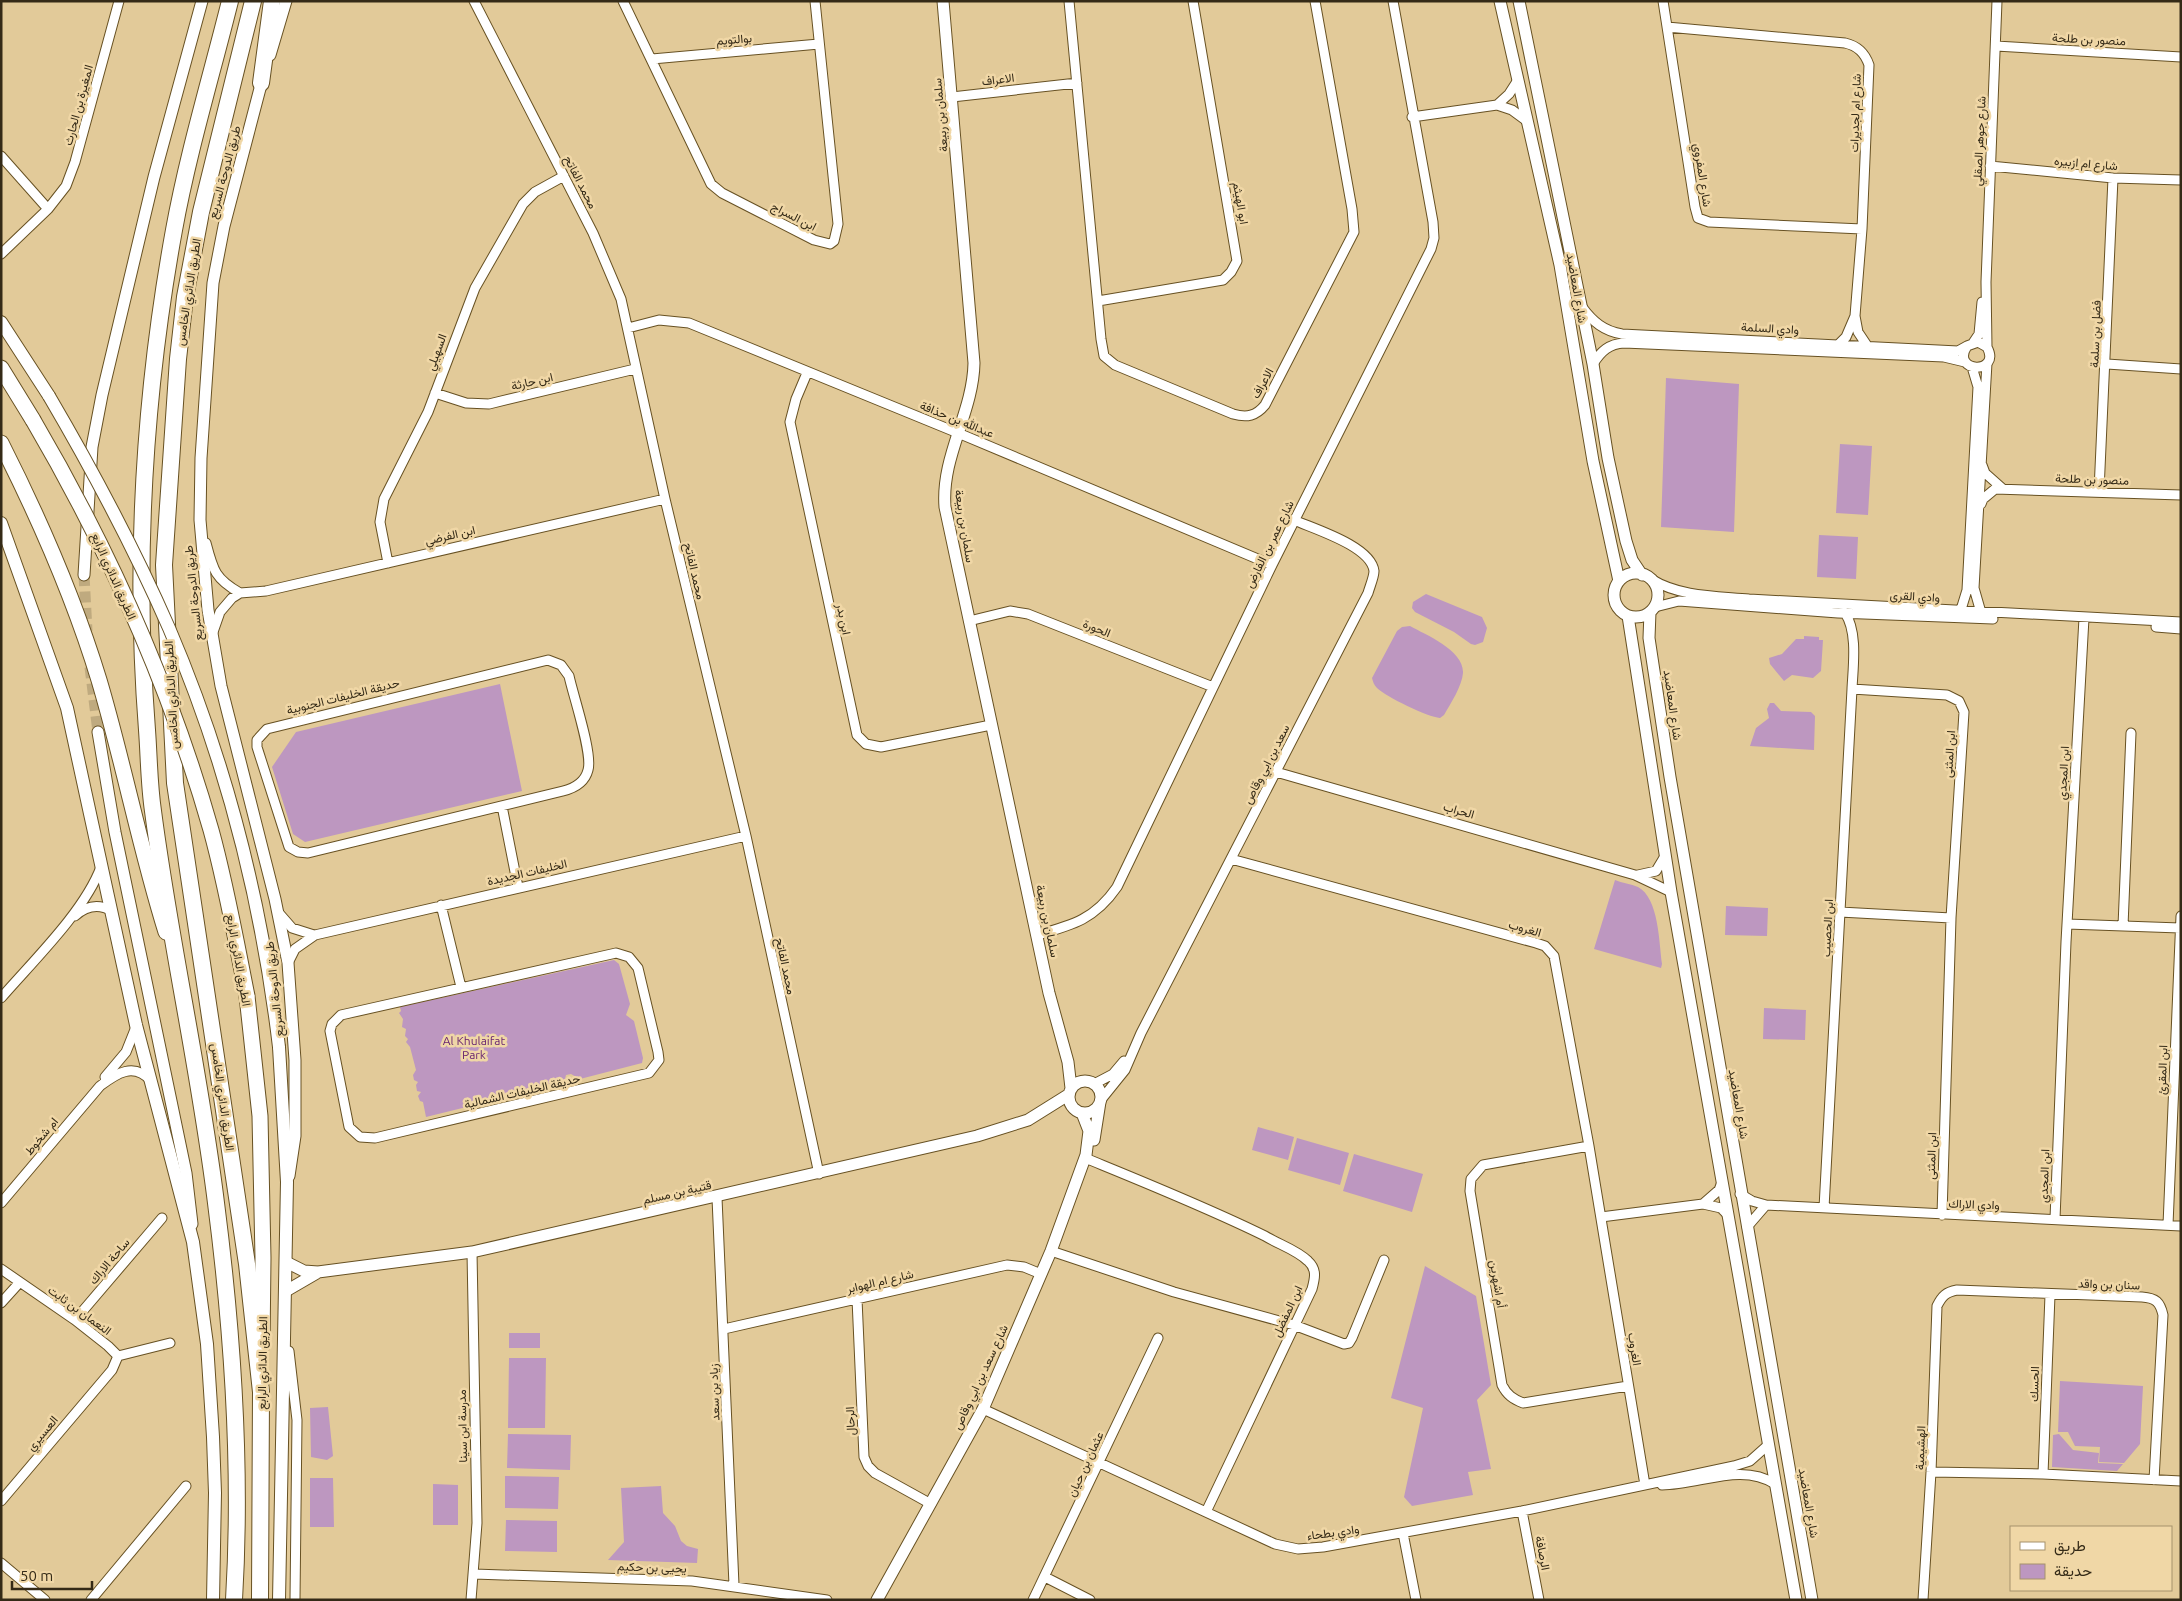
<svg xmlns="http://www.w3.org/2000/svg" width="2182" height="1601" viewBox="0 0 2182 1601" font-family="Ubuntu,Vazirmatn,sans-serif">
<rect width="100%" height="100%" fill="#e2ca99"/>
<path fill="#bd97c0" d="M1666,378L1739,384L1734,532L1661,527Z
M1840,444L1872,446L1868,515L1836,513Z
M1819,535L1858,537L1856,579L1817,577Z
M1426,594L1482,617L1487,628L1483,642L1475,645L1471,644L1454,632L1415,612L1412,608L1413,602Z
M1410,626C1426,635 1464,650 1463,673C1462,686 1451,703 1444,715L1440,718C1428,717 1386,697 1377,688C1374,685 1373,682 1372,678L1397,631L1402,627Z
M1804,636L1819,637V640H1823L1821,671L1813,678L1792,675L1784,681L1770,664L1769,658L1782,654L1796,639H1804Z
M500,684L522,791L305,842L293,834L272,767L296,732Z
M1770,703H1774L1781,711L1811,712L1815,716L1814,750L1750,746L1756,728L1769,718L1767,709Z
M1615,880C1622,883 1631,884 1638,887C1659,898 1659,943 1662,964L1661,968L1594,949Z
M1726,906L1768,908L1767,936L1725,935Z
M614,960L619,964L630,1004L626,1015L634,1021L643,1058L642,1063L580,1079L571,1074L566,1075L564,1083L426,1117L423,1102L420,1101L418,1096L421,1092L417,1091L416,1085L418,1082L414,1080L413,1075L416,1070L410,1047L406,1042L408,1039L405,1036L406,1029L402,1027L403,1019L399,1013L401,1011L400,1007Z
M1764,1008L1806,1010L1805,1040L1763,1039Z
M1258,1127L1294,1137L1288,1160L1252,1150Z
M1297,1138L1349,1153L1340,1185L1288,1170Z
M1354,1154L1423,1174L1412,1212L1343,1191Z
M1425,1266L1476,1296L1491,1385L1477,1400L1491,1469L1468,1472L1473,1495L1412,1506L1404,1497L1423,1408L1391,1398Z
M509,1333H540V1348H509Z
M509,1358H546L545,1428H508Z
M2060,1381L2143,1386L2140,1444L2124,1463L2099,1462L2100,1447L2075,1446L2068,1432H2058Z
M328,1407L333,1456L327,1460L311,1457L310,1408Z
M508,1434L571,1435L570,1470L507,1468Z
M2059,1434L2073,1450L2099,1453L2098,1463L2123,1464L2117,1471L2052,1467L2053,1435Z
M505,1476L559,1477L558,1509L505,1508Z
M310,1478H333L334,1527H310Z
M433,1484L458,1485V1525H433Z
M661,1486L663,1513L675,1526L681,1541L687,1546L698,1549L697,1563L608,1560L624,1542L621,1488Z
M506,1520L557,1521V1552L505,1551Z"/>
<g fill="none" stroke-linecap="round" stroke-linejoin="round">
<path stroke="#bfaa7f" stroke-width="11" stroke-dasharray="11 5.5" stroke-linecap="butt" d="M84,575L87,631
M90,667L98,732"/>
<defs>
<path id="minor" d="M474,1L593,233L621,299L665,499L746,836L819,1174
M623,1L711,184L722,193L814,240L830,244L834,241L838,224L815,1
M1069,1L1101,339L1104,356L1115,365L1233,414C1247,418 1256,416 1265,405L1354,232L1352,209L1315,1
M1663,1L1695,207L1698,218L1709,222L1862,229
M1667,27L1845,43C1858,46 1865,53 1869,65L1862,229L1855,316L1846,337L1839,344
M1996,46L2181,57
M652,59L819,44
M952,97L1077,83
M1497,105L1509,94L1518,80
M1412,117L1497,105L1512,110L1527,121
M1,156L48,209L66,186L75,162L119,1
M1990,166L2113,178L2181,180
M1,254L48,209
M1098,301L1223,280L1231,272L1237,261L1193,1
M1582,307C1593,322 1604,331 1622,334L1958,351L1967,346
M1855,316L1858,332L1868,347
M628,328L659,320L689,323L958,433L1272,565
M1973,343L1979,334L1982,302
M1987,347L1978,342L1967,346C1950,373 2002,375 1987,347L1986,282L1997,1
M1593,364C1601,351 1609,344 1624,343L1944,357L1965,362
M2107,364L2181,369
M807,373L796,399L790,422L857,735L866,744L881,747L991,725
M435,393L466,403L489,404L635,369
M1982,465L1985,473L2003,489
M2099,491L2113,178
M1981,504L1983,499L1995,489L2181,495
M206,543C213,570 215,579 240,593
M388,563L380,522L384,499L428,412L475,288L523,204L535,192L564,176
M1651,579C1680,597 1716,596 1749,599L2181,622
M1655,607L1679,601L1838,613L1993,619
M1959,616L1967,590L1978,387L1972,367
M1982,616L1974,588L1987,363
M969,621L1010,611L1028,614L1213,687
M2156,627L2181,629
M213,632L220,612L232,598L240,593L266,591L665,499
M548,660L561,665L569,676C573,695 593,754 588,770C585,782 575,788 563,791L308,853L298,852L289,847L257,747V740L267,729Z
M1852,689L1947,695L1959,701L1964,712L1951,918L1942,1215
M1276,772L1635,875L1671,892
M502,806L518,887
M1231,859L1536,943L1545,946L1554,956L1589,1146L1645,1485
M1638,875L1656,871L1665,856
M441,905L461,987
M278,912L292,928L314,935
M1840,912L1951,918
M75,916C86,906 98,903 112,911
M2067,924L2180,928
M2123,926L2131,733
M1037,935C1073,925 1095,919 1117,887L1272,565L1431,249L1434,238L1433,222L1393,1
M616,953L629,957L638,968L658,1052L659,1060L649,1073L375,1138L360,1137L349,1127L330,1031L332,1024L341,1015Z
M288,963L295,949L315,935L746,836
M1,998C33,961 84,912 101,867
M105,1077L126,1052L136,1027
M1094,1084L1113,1074L1124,1061
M1100,1101L1125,1070L1141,1033L1368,593C1370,586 1374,577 1374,571C1371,546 1314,529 1294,520
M1589,1146L1483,1165L1471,1179L1470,1191L1502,1385C1507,1395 1513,1399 1523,1403L1628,1386
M1085,1158C1146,1183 1206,1207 1265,1236C1278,1244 1297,1250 1308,1261C1317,1269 1315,1278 1312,1289L1206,1512
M1740,1194L1752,1201L1766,1205L2181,1226
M717,1198L734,1585
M1,1203L100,1086C117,1073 134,1062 151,1081
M1703,1204L1719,1190L1722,1182
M1824,1208L1852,689C1853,667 1858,632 1845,613H1838
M1601,1217L1703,1204L1721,1208L1728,1215
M2055,1219L2066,942L2084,618
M2168,1225L2181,916
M1747,1227L1766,1205
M1051,1251L1174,1292L1294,1325L1344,1344L1349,1343L1352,1338L1384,1260
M1,1269L75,1320L108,1346L118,1356L112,1370L1,1501
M857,1299L864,1457L868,1466L875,1473L931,1504
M1,1303L20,1282
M75,1320L162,1218
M724,1329L1007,1265L1024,1267L1041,1274
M289,1351L297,1420L295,1600
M118,1356L170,1343
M983,1409L1275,1544L1298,1549L1323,1547L1522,1511L1734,1466L1750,1461L1768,1445
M1931,1472L2043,1474L2181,1481
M2043,1474L2050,1295
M1662,1485C1700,1485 1741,1462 1775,1484
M1522,1511L1539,1600
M1403,1533L1416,1600
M1,1563L45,1600
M474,1574L692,1581L827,1600
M1045,1577L1090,1600
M91,1600L186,1486
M471,1600L477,1523L472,1252
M1033,1600L1158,1338
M1923,1600L1931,1472L1937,1306C1942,1296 1946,1292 1957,1290L2142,1297C2156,1298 2160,1302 2163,1315L2154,1480"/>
<path id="tertiary" d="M943,1L974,363C973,413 941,456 945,507L1049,993L1068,1062L1071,1088
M1500,1L1560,265L1593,461L1619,581
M1519,1L1593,364L1608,458L1626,541L1632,560L1642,575
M270,55L286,1
M263,77L224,226L213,283L201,458L200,520L208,610L221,686L275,899L288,963L295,1060V1136L289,1176
M1614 595a22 22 0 1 1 44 0a22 22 0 1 1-44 0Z
M84,575L92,447L102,395L154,177L202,1
M1650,612L1649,638L1670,777L1812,1600
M1628,616L1671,892L1796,1600
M98,732L115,832L186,1173L192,1224
M1069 1097a16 16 0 1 1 32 0a16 16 0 1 1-32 0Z
M1094,1140L1100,1102
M286,1262L304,1271L318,1272L472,1252L977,1136L1028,1120L1068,1095
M286,1291L317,1273
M877,1600L983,1409L1051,1251L1086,1155L1089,1131L1082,1113"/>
<path id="secondary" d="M1,322L49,396
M1,523L67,708L136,1025L193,1242L207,1344L213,1437L215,1493L213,1600
M279,1047L287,1182L279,1600"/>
<path id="primary" d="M1,368L33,420
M1,443C40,520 74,598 99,680C124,764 140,849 166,932
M247,996L260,1116L263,1258L262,1346"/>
<path id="motorway" d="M230,1C211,77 188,153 174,230C144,395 134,563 147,730C149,757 149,784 153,811C170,942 200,1072 216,1203C233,1335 242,1468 234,1600
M253,1L201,212L185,297L178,359L164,565L175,783L247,1264L261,1392L260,1600
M261,83L272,1"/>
</defs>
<use href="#minor" stroke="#675123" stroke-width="11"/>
<use href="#tertiary" stroke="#675123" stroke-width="13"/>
<use href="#secondary" stroke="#675123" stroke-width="14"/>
<use href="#primary" stroke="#675123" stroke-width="17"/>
<use href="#motorway" stroke="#675123" stroke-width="18"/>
<use href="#minor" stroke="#fff" stroke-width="9"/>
<use href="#tertiary" stroke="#fff" stroke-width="11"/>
<use href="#secondary" stroke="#fff" stroke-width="12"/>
<use href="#primary" stroke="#fff" stroke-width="15"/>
<use href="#motorway" stroke="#fff" stroke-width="16"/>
<defs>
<path id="secondary-bridge" d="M49,396C93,471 134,548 169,628C226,761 262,904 279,1047"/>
<path id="primary-bridge" d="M33,420C108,548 170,686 211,830C226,884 236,941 247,996"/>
</defs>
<use href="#secondary-bridge" stroke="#675123" stroke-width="14" stroke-linecap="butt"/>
<use href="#primary-bridge" stroke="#675123" stroke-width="17" stroke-linecap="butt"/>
<use href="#secondary-bridge" stroke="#fff" stroke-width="12"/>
<use href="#primary-bridge" stroke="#fff" stroke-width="15"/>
</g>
<g text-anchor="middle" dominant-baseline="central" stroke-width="5" stroke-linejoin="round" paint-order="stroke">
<g font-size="12" fill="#342a17" stroke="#f0d7a6">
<text transform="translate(734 39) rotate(-5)">بوالتويم</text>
<text transform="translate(2089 39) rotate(3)">منصور بن طلحة</text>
<text transform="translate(998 79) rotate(-7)">الاعراف</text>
<text transform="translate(78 105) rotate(-75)">المغيرة بن الحارث</text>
<text transform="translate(1855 113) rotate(-88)">شارع ام لجديرات</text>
<text transform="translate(940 115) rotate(-95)">سلمان بن ربيعة</text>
<text transform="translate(1979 141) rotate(-87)">شارع جوهر الصقلي</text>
<text transform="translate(2086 163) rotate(5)">شارع ام ازبيره</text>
<text transform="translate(224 172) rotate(-75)">طريق الدوحة السريع</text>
<text transform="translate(1703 175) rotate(81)">شارع المفروي</text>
<text transform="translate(581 182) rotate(63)">محمد الفاتح</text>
<text transform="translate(1241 203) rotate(80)">ابو الهيثم</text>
<text transform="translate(794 216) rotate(27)">ابن السراج</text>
<text transform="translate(1577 288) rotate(80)">شارع المعاضيد</text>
<text transform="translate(188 292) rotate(-81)">الطريق الدائري الخامس</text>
<text transform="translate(1770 328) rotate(3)">وادي السلمة</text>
<text transform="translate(2095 334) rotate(-88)">فضل بن سلمة</text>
<text transform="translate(436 352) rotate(-70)">السهيلي</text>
<text transform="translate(532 381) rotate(-13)">ابن حارثة</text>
<text transform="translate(1262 383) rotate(-61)">الاعراف</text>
<text transform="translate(957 419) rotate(22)">عبدالله بن حذافة</text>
<text transform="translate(2092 479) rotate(2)">منصور بن طلحة</text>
<text transform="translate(965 526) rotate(81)">سلمان بن ربيعة</text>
<text transform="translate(450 535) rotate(-13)">ابن الفرضي</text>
<text transform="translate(1269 544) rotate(-64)">شارع عمر بن الفارض</text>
<text transform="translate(695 571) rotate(77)">محمد الفاتح</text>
<text transform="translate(114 576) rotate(66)">الطريق الدائري الرابع</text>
<text transform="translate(193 593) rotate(-96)">طريق الدوحة السريع</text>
<text transform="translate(1915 596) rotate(3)">وادي القرى</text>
<text transform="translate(844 619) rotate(78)">ابن بدر</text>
<text transform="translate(1097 628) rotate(22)">الحورة</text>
<text transform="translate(171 695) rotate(-93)">الطريق الدائري الخامس</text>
<text transform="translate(343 696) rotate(-14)">حديقة الخليفات الجنوبية</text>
<text transform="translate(1673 705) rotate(82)">شارع المعاضيد</text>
<text transform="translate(1949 754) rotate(-86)">ابن المثنى</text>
<text transform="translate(1266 764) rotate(-63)">سعد بن ابي وقاص</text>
<text transform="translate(2063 773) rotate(-87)">ابن المجدي</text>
<text transform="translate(1459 810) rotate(16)">الحراب</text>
<text transform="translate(527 872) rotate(-13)">الخليفات الجديدة</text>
<text transform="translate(1048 921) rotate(78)">سلمان بن ربيعة</text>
<text transform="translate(1525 928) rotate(16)">الغروب</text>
<text transform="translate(1827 928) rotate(-87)">ابن الحصيب</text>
<text transform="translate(239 960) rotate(80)">الطريق الدائري الرابع</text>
<text transform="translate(786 966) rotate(78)">محمد الفاتح</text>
<text transform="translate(274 989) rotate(-96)">طريق الدوحة السريع</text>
<text transform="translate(2162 1070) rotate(-88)">ابن المقرئ</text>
<text transform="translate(522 1091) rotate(-13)">حديقة الخليفات الشمالية</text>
<text transform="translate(223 1097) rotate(82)">الطريق الدائري الخامس</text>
<text transform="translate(1739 1104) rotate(80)">شارع المعاضيد</text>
<text transform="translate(41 1136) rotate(-50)">ام شخوط</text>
<text transform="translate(1931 1156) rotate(-88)">ابن المثنى</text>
<text transform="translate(2044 1176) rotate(-88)">ابن المجدي</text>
<text transform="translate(677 1192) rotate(-13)">قتيبة بن مسلم</text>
<text transform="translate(1974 1204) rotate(2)">وادي الاراك</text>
<text transform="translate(109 1261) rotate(-50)">ساحة الاراك</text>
<text transform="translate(880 1281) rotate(-13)">شارع ام الهوابر</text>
<text transform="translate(1498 1284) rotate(81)">أم اشهرين</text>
<text transform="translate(2109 1284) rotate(2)">سنان بن واقد</text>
<text transform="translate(80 1310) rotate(36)">النعمان بن ثابت</text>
<text transform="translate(1287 1311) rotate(-65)">ابن المفضل</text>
<text transform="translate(1635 1349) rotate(81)">الغروب</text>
<text transform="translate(262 1363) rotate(-89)">الطريق الدائري الرابع</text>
<text transform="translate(980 1377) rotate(-65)">شارع سعد بن ابي وقاص</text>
<text transform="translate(2034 1384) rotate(-88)">الحسك</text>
<text transform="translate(714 1392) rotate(-92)">زياد بن سعد</text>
<text transform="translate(850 1421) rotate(-92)">الرحال</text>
<text transform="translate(462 1426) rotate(-91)">مدرسة ابن سينا</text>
<text transform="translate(42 1433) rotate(-50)">العسيري</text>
<text transform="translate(1920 1448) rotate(-88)">الهشيمية</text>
<text transform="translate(1085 1464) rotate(-65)">عثمان بن حيان</text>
<text transform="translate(1809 1503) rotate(80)">شارع المعاضيد</text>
<text transform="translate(1333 1532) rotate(-8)">وادي بطحاء</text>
<text transform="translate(1543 1553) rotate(79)">الرصافة</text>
<text transform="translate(652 1567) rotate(2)">يحيى بن حكيم</text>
</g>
<g font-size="12" fill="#682470" stroke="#f0d7a6">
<text x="474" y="1040">Al Khulaifat<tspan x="474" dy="14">Park</tspan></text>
</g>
</g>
<rect width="2182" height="1601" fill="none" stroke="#342a17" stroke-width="5"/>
<rect x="2010" y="1526" width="162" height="65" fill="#f0d7a6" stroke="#a5926d"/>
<rect x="2020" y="1542" width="25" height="8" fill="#ffffff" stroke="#a5926d"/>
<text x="2054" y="1551" font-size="15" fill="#342a17">طريق</text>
<rect x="2020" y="1564" width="25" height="15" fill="#bd97c0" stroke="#a5926d"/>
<text x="2054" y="1576" font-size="15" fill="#342a17">حديقة</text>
<path d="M12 1581v8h80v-8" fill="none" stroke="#342a17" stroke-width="2.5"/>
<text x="20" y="1581" font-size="15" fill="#342a17" stroke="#f0d7a6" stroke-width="4" paint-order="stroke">50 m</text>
</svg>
